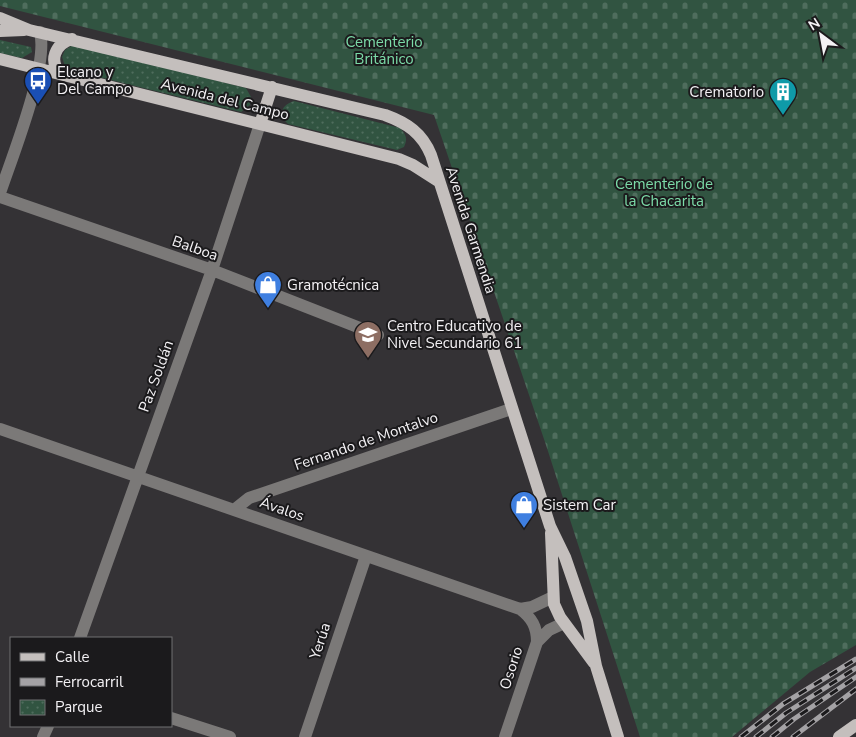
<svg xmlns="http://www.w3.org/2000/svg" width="856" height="737" viewBox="0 0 856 737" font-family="'Nunito Sans',sans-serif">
<defs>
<pattern id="cemetery-stones" width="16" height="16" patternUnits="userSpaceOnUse" patternTransform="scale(1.25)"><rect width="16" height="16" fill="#315441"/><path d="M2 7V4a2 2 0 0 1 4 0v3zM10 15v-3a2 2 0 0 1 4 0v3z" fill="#4f6d5d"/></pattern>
<pattern id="park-dots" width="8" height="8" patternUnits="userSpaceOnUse" patternTransform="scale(1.25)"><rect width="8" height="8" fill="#315441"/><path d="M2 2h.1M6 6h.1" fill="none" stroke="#4f6d5d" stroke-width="1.8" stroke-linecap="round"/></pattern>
</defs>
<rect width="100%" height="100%" fill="#343235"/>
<path fill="url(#cemetery-stones)" d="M0,0H856V645L810,672L732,737H640L546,445L434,115L0,6Z"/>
<path fill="url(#park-dots)" d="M0,40L31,47L32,52L22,58L0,53Z
M73,45L246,88L251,97L250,105L241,112L66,69L62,57L65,50Z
M294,101L400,128C406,135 408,138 404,147L397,150L288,124C278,115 281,105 294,101Z"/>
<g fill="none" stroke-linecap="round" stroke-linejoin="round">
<path stroke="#7b7978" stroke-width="12" d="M0,193C12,157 49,65 40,32
M0,197L212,270L378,335
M0,429L520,609L532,607L553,597
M234,510L249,498L511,409
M520,609C532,618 537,627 537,642
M80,638L212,270L260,124
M171,718L230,737
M43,737L48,726
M305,737L366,556
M505,737L537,642L549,630L564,623"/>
<path stroke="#c4bfbd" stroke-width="12" d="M0,18L29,30L385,115C407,123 422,133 431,155L550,526L565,557L587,621L596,666L618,737
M0,31L24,30
M0,59L399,159L413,165L438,181
M61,74C48,61 55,44 72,39
M260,124L272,87
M551,533L554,604L560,617L594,663
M839,737L856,725"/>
<defs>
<path id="rail" d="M741,737L783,704L856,659
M756,737L786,713L856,668
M772,737L794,719L856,677
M793,737L856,689"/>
</defs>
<use href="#rail" stroke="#a4a2a5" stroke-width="5"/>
<use href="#rail" stroke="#1b1a1c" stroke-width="3" stroke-dasharray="9" stroke-linecap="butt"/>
</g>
<defs>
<symbol id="bus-pin" viewBox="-11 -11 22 30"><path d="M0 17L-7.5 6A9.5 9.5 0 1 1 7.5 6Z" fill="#1a4fb4" stroke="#1b1a1c"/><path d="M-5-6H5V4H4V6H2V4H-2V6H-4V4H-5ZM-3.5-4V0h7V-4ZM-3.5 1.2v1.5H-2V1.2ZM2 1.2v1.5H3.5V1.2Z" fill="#fff"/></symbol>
<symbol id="building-pin" viewBox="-11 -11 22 30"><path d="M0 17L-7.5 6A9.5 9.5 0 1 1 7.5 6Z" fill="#0f9aa8" stroke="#1b1a1c"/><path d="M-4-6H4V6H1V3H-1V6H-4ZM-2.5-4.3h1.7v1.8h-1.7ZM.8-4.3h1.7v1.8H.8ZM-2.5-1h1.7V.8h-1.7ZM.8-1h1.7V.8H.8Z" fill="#fff"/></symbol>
<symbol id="shop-pin" viewBox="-11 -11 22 30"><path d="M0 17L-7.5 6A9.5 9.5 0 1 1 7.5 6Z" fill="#3f7fe0" stroke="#1b1a1c"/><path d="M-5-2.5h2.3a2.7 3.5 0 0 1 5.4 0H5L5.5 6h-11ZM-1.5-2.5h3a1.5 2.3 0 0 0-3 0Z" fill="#fff"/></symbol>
<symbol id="school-pin" viewBox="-11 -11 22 30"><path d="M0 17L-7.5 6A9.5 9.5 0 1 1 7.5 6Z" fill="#8d6e63" stroke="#1b1a1c"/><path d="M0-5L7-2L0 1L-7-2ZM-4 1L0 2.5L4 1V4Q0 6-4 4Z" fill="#fff"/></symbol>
</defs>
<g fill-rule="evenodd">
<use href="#bus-pin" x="22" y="65" width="32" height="43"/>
<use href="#building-pin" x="767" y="76" width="32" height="43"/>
<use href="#shop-pin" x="252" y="269" width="32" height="43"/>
<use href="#school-pin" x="352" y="319" width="32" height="43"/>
<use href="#shop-pin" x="508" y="489" width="32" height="43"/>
</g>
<g text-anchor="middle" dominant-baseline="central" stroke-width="4" stroke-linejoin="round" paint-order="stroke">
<g font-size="15" fill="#7cdba8" stroke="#1b1a1c">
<text x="384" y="42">Cementerio<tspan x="384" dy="17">Británico</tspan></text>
<text x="664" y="184">Cementerio de<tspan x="664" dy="17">la Chacarita</tspan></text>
</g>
<g font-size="15" fill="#f3f1f4" stroke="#1b1a1c" text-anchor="start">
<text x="57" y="72">Elcano y<tspan x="57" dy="17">Del Campo</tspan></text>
<text x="764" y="92" text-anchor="end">Crematorio</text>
<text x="287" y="285">Gramotécnica</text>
<text x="387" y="326">Centro Educativo de<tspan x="387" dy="17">Nivel Secundario 61</tspan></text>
<text x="543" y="505">Sistem Car</text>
</g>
<g font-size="15" fill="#f3f1f4" stroke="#1b1a1c">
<text transform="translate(225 99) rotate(14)">Avenida del Campo</text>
<text transform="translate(471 230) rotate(72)">Avenida Garmendia</text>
<text transform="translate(195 248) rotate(19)">Balboa</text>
<text transform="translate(156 376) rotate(-70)">Paz Soldán</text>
<text transform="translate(366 441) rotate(-19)">Fernando de Montalvo</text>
<text transform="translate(282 509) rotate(19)">Ávalos</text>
<text transform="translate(320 641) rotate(-72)">Yerúa</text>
<text transform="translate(511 668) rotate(-72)">Osorio</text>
</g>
</g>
<rect x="10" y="637" width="162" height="90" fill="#1b1a1c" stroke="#717072"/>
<rect x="20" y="653" width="25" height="8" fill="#c4bfbd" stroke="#717072"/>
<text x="55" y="662" font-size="15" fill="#f3f1f4">Calle</text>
<rect x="20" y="678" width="25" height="8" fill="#a4a2a5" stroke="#717072"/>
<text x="55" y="687" font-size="15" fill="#f3f1f4">Ferrocarril</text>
<rect x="20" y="700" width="25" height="15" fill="url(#park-dots)" stroke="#717072"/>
<text x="55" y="712" font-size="15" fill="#f3f1f4">Parque</text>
<g transform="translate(821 35) rotate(328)" stroke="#1b1a1c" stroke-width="4" paint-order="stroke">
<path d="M0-4L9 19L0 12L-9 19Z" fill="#f3f1f4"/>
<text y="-8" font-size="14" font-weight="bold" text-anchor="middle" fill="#f3f1f4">N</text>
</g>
</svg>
